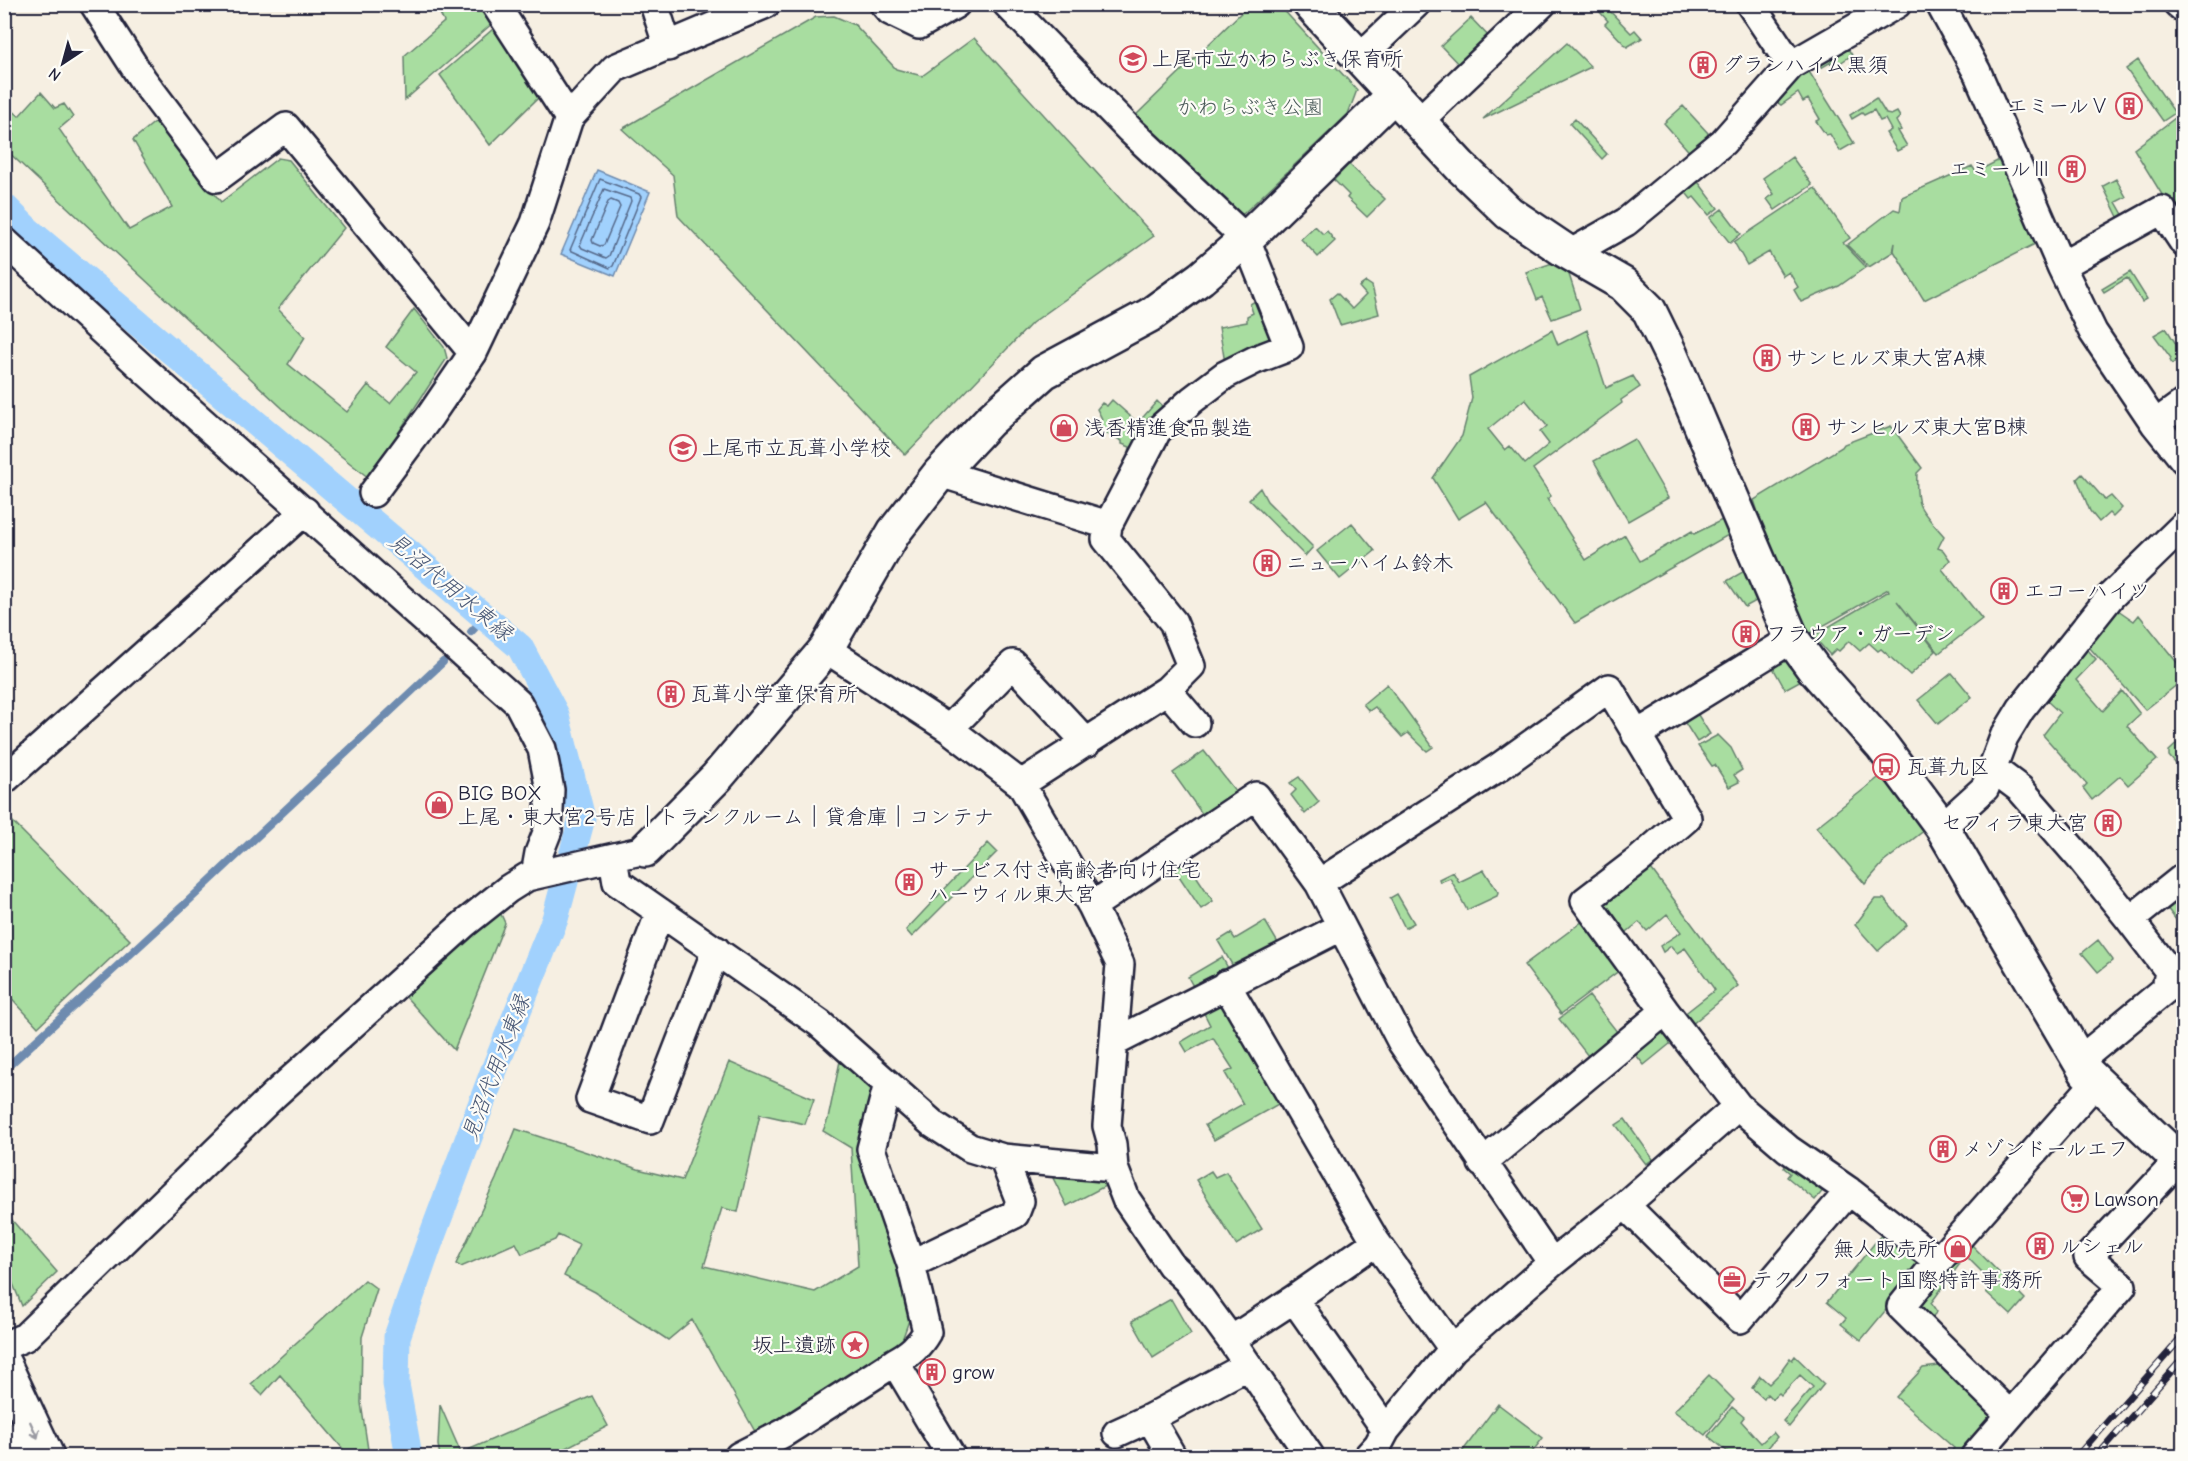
<svg xmlns="http://www.w3.org/2000/svg" width="2188" height="1461" viewBox="0 0 2188 1461" font-family="'Comic Neue','Klee One',sans-serif">
<rect width="100%" height="100%" fill="#f6efe2"/>
<filter id="ink" filterUnits="userSpaceOnUse"><feTurbulence type="fractalNoise" baseFrequency=".0167" numOctaves="2"/><feDisplacementMap in="SourceGraphic" scale="12" xChannelSelector="R" yChannelSelector="G"/><feConvolveMatrix kernelMatrix="1 2 1 2 8 2 1 2 1" color-interpolation-filters="sRGB"/></filter>
<g filter="url(#ink)">
<path fill="#a8dda0" stroke="#65806e" stroke-width="1.5" fill-rule="evenodd" d="M436,5H482L494,22L405,100L404,56L444,22Z
M1249,5H1279L1357,90L1348,114L1243,214L1223,209L1134,117Z
M1605,6L1631,33L1635,30L1642,38L1627,47L1605,24L1608,21L1599,11Z
M834,16L855,25L896,69L922,76L974,38L1154,236L1032,323L905,455L678,216L673,175L622,129L816,17Z
M1471,18L1491,39L1461,67L1441,46Z
M500,23L538,98L490,145L440,75Z
M1567,43L1591,67L1483,119Z
M1845,44L1852,55L1834,67L1831,62L1821,68L1817,61Z
M2138,60L2175,113L2163,121L2126,69Z
M1808,70L1854,143L1840,151L1830,134L1826,135L1816,121L1820,119L1808,99L1803,102L1798,93L1781,105L1778,103L1779,97Z
M41,92L55,108L64,104L73,117L59,129L129,230L172,207L133,140L156,121L221,202L278,158L289,160L344,228L278,309L305,337L288,364L347,412L368,385L390,403L416,372L386,347L414,309L444,347L447,358L369,478L295,420L5,149L4,103L19,116Z
M1876,98L1886,114L1891,115L1897,112L1900,117L1896,121L1901,130L1898,131L1907,146L1897,151L1886,133L1891,130L1885,119L1880,121L1874,110L1864,115L1862,113L1852,119L1850,115Z
M1683,106L1708,133L1705,145L1693,156L1664,123Z
M2183,112V229L2134,149Z
M1575,119L1607,154L1602,159L1570,124Z
M1792,157L1812,185L1775,210L1767,199L1774,194L1763,178Z
M2005,157L2041,241L1924,300L1894,251L1895,243L1893,252L1869,267L1847,245L1894,209L1900,211L1902,197L1972,166L1976,172Z
M1349,164L1385,199L1367,217L1347,198L1349,195L1334,180Z
M1696,179L1718,208L1709,215L1694,197L1691,199L1683,189Z
M2116,179L2126,197L2116,202L2125,218L2120,221L2103,186Z
M1815,188L1850,238L1843,243L1866,267L1839,286L1801,302L1794,290L1798,287L1789,272L1783,276L1769,252L1747,265L1734,242Z
M1722,209L1741,234L1730,243L1710,218Z
M1315,226L1323,234L1327,231L1335,241L1318,257L1301,239Z
M1561,260L1566,265L1580,309L1552,319L1542,297L1537,300L1526,272Z
M2130,272L2147,299L2142,302L2127,278L2104,292L2102,289Z
M1366,282L1372,286L1379,314L1340,325L1330,299L1337,293L1352,309L1366,295L1359,287Z
M1260,298L1275,336L1270,345L1225,363L1219,327L1247,322V316L1253,313L1250,304Z
M2166,328L2183,355L2172,364L2170,360L2171,358L2154,335Z
M1552,330L1558,345L1587,330L1606,388L1633,376L1640,387L1621,400L1622,403L1533,469L1551,496L1547,499L1586,560L1625,535L1640,561L1692,531L1694,534L1724,519L1730,534L1575,623L1486,502L1458,519L1433,478L1462,436L1472,398L1469,377ZM1525,399L1547,426L1540,432L1549,444L1525,464L1510,446L1505,450L1488,429Z
M1112,400L1138,423L1157,401L1166,410L1137,456L1129,452L1130,447L1122,444V441L1099,430L1096,434L1088,429L1102,419L1097,409L1102,403L1107,406Z
M1891,426L1922,468L1917,473C1915,510 1921,509 1944,536L1938,548L1943,550L1950,560L1942,569L1982,619L1939,653L1897,601L1936,651L1910,675L1881,649L1878,651L1869,643L1860,651L1849,641L1839,651L1836,649L1830,655L1813,636L1889,591L1888,589L1807,635L1773,559L1754,500L1842,447L1844,444Z
M1634,439L1668,498L1628,521L1594,461Z
M2082,474L2105,500L2111,496L2122,508L2113,517L2109,513L2099,522L2090,511L2077,479Z
M1260,488L1267,501L1313,547L1305,556L1249,499Z
M1352,523L1375,551L1340,579L1317,551Z
M1746,570L1758,600L1745,607L1727,581Z
M2118,610L2134,621L2139,615L2183,670V680L2145,710L2089,647Z
M2086,648L2096,659L2076,680L2103,711L2122,691L2140,714L2127,726L2157,760L2128,785L2120,776L2092,800L2083,788L2087,784L2043,735L2060,713L2047,701Z
M1788,655L1805,678L1785,689L1772,666Z
M1952,673L1972,697L1938,724L1918,700Z
M1387,684L1433,747L1427,751L1408,733L1402,737L1375,707L1369,711L1363,704Z
M1693,707L1710,734L1697,742L1680,715Z
M1718,735L1731,748L1742,770L1734,775L1739,782L1729,787L1715,765L1712,766L1698,746Z
M2183,738V772L2169,756V751Z
M1204,751L1240,797L1205,818L1173,773Z
M1887,771L1926,829L1884,862L1865,884L1816,827Z
M1299,777L1319,802L1305,814L1291,795L1296,790L1290,783Z
M5,814L130,940L38,1027L5,991Z
M988,843L997,852L912,937L906,930Z
M1185,859L1213,901L1201,909L1173,867Z
M1646,862L1738,986L1691,1025L1683,1015L1715,990L1685,948L1677,953L1671,946L1663,952L1660,946L1681,932L1667,914L1647,931L1639,922L1622,936L1602,910L1604,896Z
M1484,870L1498,892L1497,896L1467,910L1450,878L1440,882L1439,879L1453,872L1459,882Z
M1397,894L1414,923L1405,928L1390,898Z
M2180,897L2183,902V929L2167,908Z
M1875,899H1884L1907,925L1878,951L1855,925Z
M499,910L505,923L454,1050L406,997Z
M1587,918L1624,967L1561,1014L1524,965Z
M1265,921L1278,943L1234,968L1218,941L1231,933L1235,939Z
M2098,940L2113,960L2098,972L2082,953Z
M1222,957L1229,970L1195,990L1188,977Z
M1589,996L1618,1033L1588,1056L1559,1019Z
M1218,1004L1226,1010L1280,1103L1214,1140L1205,1125L1243,1104L1225,1073L1233,1069L1213,1038L1187,1052L1181,1042L1210,1025L1204,1013Z
M1655,1033L1672,1034L1676,1039L1644,1065L1633,1051Z
M848,1060L875,1090L912,1312L901,1343L757,1435L692,1320L668,1340L595,1292L564,1276L579,1245L558,1235L555,1240L522,1254L516,1243L461,1267L456,1264L496,1179L516,1129L638,1169L682,1180L729,1062L814,1099L805,1124L760,1114L738,1212L722,1208L704,1266L815,1292L858,1266L851,1148L823,1131L828,1119L840,1061Z
M1625,1119L1653,1159L1646,1164L1616,1125Z
M1788,1161L1826,1187L1815,1200L1787,1177L1790,1173L1784,1168Z
M1211,1171L1215,1177L1226,1172L1262,1229L1236,1245L1196,1180Z
M1051,1174L1102,1177L1107,1185L1067,1206Z
M4,1211L57,1272L22,1306L5,1264Z
M1886,1229L1920,1257V1269L1861,1340L1841,1324L1846,1318L1827,1302Z
M1970,1243L2025,1299L2011,1315L1986,1292L1993,1283L1962,1252Z
M1953,1257L1959,1265L1931,1303L1937,1312L1927,1322L1915,1310Z
M365,1280L377,1289L362,1337L361,1403L369,1456H349L280,1375L262,1395L251,1384Z
M1171,1299L1191,1334L1153,1358L1132,1321Z
M1795,1356L1824,1384L1789,1427L1783,1421L1813,1387L1800,1375L1781,1395L1779,1393L1772,1399L1767,1394L1764,1399L1752,1388L1760,1376L1769,1384L1783,1370L1782,1369L1790,1358L1792,1360Z
M1947,1365L1992,1410L1990,1427L1965,1456H1948L1954,1448L1896,1397L1923,1368Z
M1709,1375L1734,1400L1705,1435L1674,1411Z
M592,1396L608,1426L550,1456H440L438,1445L440,1405L461,1453Z
M1498,1404L1543,1438L1529,1456H1459Z
M1732,1407L1744,1417L1741,1421L1761,1443L1773,1432L1777,1437L1761,1456H1733L1708,1436Z"/>
<path fill="#a1d1fd" stroke="#6e8baf" stroke-width="1.5" d="M597,170L650,192L615,276L561,254Z"/>
<g fill="none" stroke-linecap="round" stroke-linejoin="round">
<path stroke="#556889" stroke-width="1.5" d="M600,179L639,194L641,197L613,266L610,268L570,250Z
M604,189L630,198L631,201L609,256L606,258L582,248L580,245Z
M611,200L618,203L620,207L604,245L600,246L593,243L592,240L608,202Z"/>
<path stroke="#6e8baf" stroke-width="8" d="M471,632L485,617
M4,1070L185,904L443,662"/>
<path stroke="#a1d1fd" stroke-width="27" d="M4,206L28,230L520,647L556,715L582,818L555,919L494,1070L428,1247L397,1337L396,1384L409,1456"/>
<defs>
<path id="street" d="M94,4L143,80L217,178L286,127L473,353
M495,4L569,118
M654,4L668,47
M884,4L890,11L919,25L956,4
M1007,4L1130,130L1246,239L1289,347L1255,360L1225,375L1192,400L1157,431L1108,525L1106,539L1173,622L1191,666L1167,690L1021,784
M1750,4L1791,65
M1940,4L1977,72L2061,266L2093,332L2155,424L2184,460
M2178,4L2184,9
M1359,58L1416,4
M1419,121L1542,4
M4,241L148,373L518,703L542,749L550,790L548,830L539,853L535,875
M1571,253L1626,222L1723,142L1791,65L1897,4
M2061,266L2162,210L2184,243
M2155,424L2184,403
M940,473L1108,525
M373,493L430,416L473,353L535,223L569,118L615,68L766,4
M826,649L949,729L1021,784L1092,906L1120,964L1107,1126L1112,1144L1114,1168L1126,1199L1171,1265L1187,1280L1231,1340L1310,1456
M1167,690L1195,723
M949,729L1013,664L1087,743
M1636,735L1792,639
M1992,768L2020,789L2081,859L2130,920
M4,780L305,511
M1942,827L1985,788L2004,737L2021,709L2111,596L2184,525
M613,858L617,882L819,1023L933,1124L970,1148L1003,1158L1114,1168
M1319,883L1499,767L1609,688L1687,818L1640,859L1585,901L1665,1011L1738,1106L1788,1149L1849,1191L1938,1261
M1092,906L1256,796L1319,883L1402,1043L1552,1263
M660,912L590,1099L650,1120L716,950
M1226,984L1376,1242L1453,1349
M1115,1042L1341,927
M2080,1060L2166,989L2169,971L2130,920L2184,877
M888,1084L871,1149L911,1264L1015,1214L1020,1201L1003,1158
M1482,1163L1665,1011
M1625,1205L1740,1319L1849,1191
M1376,1242L1294,1299L1386,1430
M911,1264L927,1332C919,1346 910,1354 895,1362L951,1456
M1231,1340L1294,1299
M4,1346L25,1337L274,1095L464,924L508,889L527,877L645,850
M2010,1415L1901,1307L1938,1261L2096,1082
M1150,1418L1172,1456
M1117,1433L1150,1418L1247,1366
M739,1456L784,1433L895,1362
M1368,1456L1378,1445L1386,1430L1453,1349L1552,1263L1625,1205L1738,1106
M1975,1456L2122,1286L2088,1257L2178,1161"/>
<path id="secondary" d="M1310,4L1460,166L1509,213L1564,250L1623,284L1649,310L1670,353L1792,639L1813,668L1882,746L1942,827L2086,1072L2184,1165
M645,850L717,777L826,649L894,532L940,473L989,421L1044,372L1150,315L1201,278L1246,239L1394,95"/>
<path id="highway" d="M4,1364L47,1456
M4,1437L13,1456"/>
</defs>
<use href="#street" stroke="#22223b" stroke-width="32"/>
<use href="#secondary" stroke="#22223b" stroke-width="38"/>
<use href="#highway" stroke="#22223b" stroke-width="38"/>
<use href="#street" stroke="#fdfcf7" stroke-width="27"/>
<use href="#secondary" stroke="#fdfcf7" stroke-width="33"/>
<use href="#highway" stroke="#fdfcf7" stroke-width="33"/>
<defs>
<path id="rail" d="M2077,1456L2184,1335
M2097,1456L2184,1357"/>
</defs>
<use href="#rail" stroke="#22223b" stroke-width="7"/>
<use href="#rail" stroke="#fdfcf7" stroke-width="4.5" stroke-dasharray="14" stroke-linecap="butt"/>
</g>
<defs><path id="oneway-shaft" d="M-6 0H5M1.5-3L5.5 0L1.5 3" fill="none" stroke-width="1.6" stroke-linecap="round" stroke-linejoin="round" transform="scale(1.5)"/></defs>
<use stroke="#9a9aa2" href="#oneway-shaft" transform="translate(34 1430) rotate(65)"/>
</g>
<defs>
<symbol id="school-ring" viewBox="-11 -11 22 22"><circle r="9.5" fill="#fdfcf7" stroke="#d1495b" stroke-width="1.5"/><path d="M0-5L7-2L0 1L-7-2ZM-4 1L0 2.5L4 1V4Q0 6-4 4Z" fill="#d1495b"/></symbol>
<symbol id="building-ring" viewBox="-11 -11 22 22"><circle r="9.5" fill="#fdfcf7" stroke="#d1495b" stroke-width="1.5"/><path d="M-4-6H4V6H1V3H-1V6H-4ZM-2.5-4.3h1.7v1.8h-1.7ZM.8-4.3h1.7v1.8H.8ZM-2.5-1h1.7V.8h-1.7ZM.8-1h1.7V.8H.8Z" fill="#d1495b"/></symbol>
<symbol id="shop-ring" viewBox="-11 -11 22 22"><circle r="9.5" fill="#fdfcf7" stroke="#d1495b" stroke-width="1.5"/><path d="M-5-2.5h2.3a2.7 3.5 0 0 1 5.4 0H5L5.5 6h-11ZM-1.5-2.5h3a1.5 2.3 0 0 0-3 0Z" fill="#d1495b"/></symbol>
<symbol id="bus-ring" viewBox="-11 -11 22 22"><circle r="9.5" fill="#fdfcf7" stroke="#d1495b" stroke-width="1.5"/><path d="M-5-6H5V4H4V6H2V4H-2V6H-4V4H-5ZM-3.5-4V0h7V-4ZM-3.5 1.2v1.5H-2V1.2ZM2 1.2v1.5H3.5V1.2Z" fill="#d1495b"/></symbol>
<symbol id="supermarket-ring" viewBox="-11 -11 22 22"><circle r="9.5" fill="#fdfcf7" stroke="#d1495b" stroke-width="1.5"/><path d="M-6-5.5h2.5l.6 2H6L4.5 2H-2.5L-4.4-4H-6ZM-1.5 3.2a1.3 1.3 0 1 0 .1 0ZM3 3.2a1.3 1.3 0 1 0 .1 0Z" fill="#d1495b"/></symbol>
<symbol id="office-ring" viewBox="-11 -11 22 22"><circle r="9.5" fill="#fdfcf7" stroke="#d1495b" stroke-width="1.5"/><path d="M-6-3h4V-5.5h4V-3h4V5H-6ZM-1-4.5V-3h2v-1.5ZM-6 0V1H6V0Z" fill="#d1495b"/></symbol>
<symbol id="sight-ring" viewBox="-11 -11 22 22"><circle r="9.5" fill="#fdfcf7" stroke="#d1495b" stroke-width="1.5"/><path d="M0-6L1.8-2.2L6-1.7L2.9 1.2L3.7 5.4L0 3.3L-3.7 5.4L-2.9 1.2L-6-1.7L-1.8-2.2Z" fill="#d1495b"/></symbol>
</defs>
<g fill-rule="evenodd">
<use href="#school-ring" x="1118" y="44" width="30" height="30"/>
<use href="#building-ring" x="1688" y="50" width="30" height="30"/>
<use href="#building-ring" x="2114" y="91" width="30" height="30"/>
<use href="#building-ring" x="2057" y="154" width="30" height="30"/>
<use href="#building-ring" x="1752" y="343" width="30" height="30"/>
<use href="#building-ring" x="1791" y="412" width="30" height="30"/>
<use href="#shop-ring" x="1049" y="413" width="30" height="30"/>
<use href="#school-ring" x="668" y="433" width="30" height="30"/>
<use href="#building-ring" x="1252" y="548" width="30" height="30"/>
<use href="#building-ring" x="1989" y="576" width="30" height="30"/>
<use href="#building-ring" x="1731" y="619" width="30" height="30"/>
<use href="#building-ring" x="656" y="679" width="30" height="30"/>
<use href="#bus-ring" x="1871" y="752" width="30" height="30"/>
<use href="#shop-ring" x="424" y="790" width="30" height="30"/>
<use href="#building-ring" x="2093" y="808" width="30" height="30"/>
<use href="#building-ring" x="894" y="867" width="30" height="30"/>
<use href="#building-ring" x="1928" y="1134" width="30" height="30"/>
<use href="#supermarket-ring" x="2060" y="1184" width="30" height="30"/>
<use href="#building-ring" x="2025" y="1231" width="30" height="30"/>
<use href="#shop-ring" x="1943" y="1234" width="30" height="30"/>
<use href="#office-ring" x="1717" y="1265" width="30" height="30"/>
<use href="#sight-ring" x="840" y="1330" width="30" height="30"/>
<use href="#building-ring" x="917" y="1357" width="30" height="30"/>
</g>
<g text-anchor="middle" dominant-baseline="central" stroke-width="4.5" stroke-linejoin="round" paint-order="stroke">
<g font-size="21" fill="#22223b" stroke="#fdfcf7" text-anchor="start">
<text x="1152" y="59">上尾市立かわらぶき保育所</text>
<text x="1722" y="65">グランハイム黒須</text>
<text x="2110" y="106" text-anchor="end">エミールⅤ</text>
<text x="2052" y="169" text-anchor="end">エミールⅢ</text>
<text x="1786" y="358">サンヒルズ東大宮A棟</text>
<text x="1826" y="427">サンヒルズ東大宮B棟</text>
<text x="1084" y="428">浅香精進食品製造</text>
<text x="702" y="448">上尾市立瓦葺小学校</text>
<text x="1286" y="563">ニューハイム鈴木</text>
<text x="2024" y="591">エコーハイツ</text>
<text x="1766" y="634">フラウア・ガーデン</text>
<text x="690" y="694">瓦葺小学童保育所</text>
<text x="1906" y="767">瓦葺九区</text>
<text x="458" y="793">BIG BOX<tspan x="458" dy="24">上尾・東大宮2号店｜トランクルーム｜貸倉庫｜コンテナ</tspan></text>
<text x="2088" y="823" text-anchor="end">セフィラ東大宮</text>
<text x="928" y="870">サービス付き高齢者向け住宅<tspan x="928" dy="24">ハーウィル東大宮</tspan></text>
<text x="1962" y="1149">メゾンドールエフ</text>
<text x="2094" y="1199">Lawson</text>
<text x="2060" y="1246">ルシェル</text>
<text x="1938" y="1249" text-anchor="end">無人販売所</text>
<text x="1752" y="1280">テクノフォート国際特許事務所</text>
<text x="836" y="1345" text-anchor="end">坂上遺跡</text>
<text x="952" y="1372">grow</text>
</g>
<g font-size="21" fill="#4a5a59" stroke="#fdfcf7">
<text x="1250" y="107">かわらぶき公園</text>
</g>
<g font-size="22" font-style="italic" fill="#485775" stroke="#fdfcf7">
<text transform="translate(450 587) rotate(40)">見沼代用水東縁</text>
<text transform="translate(496 1068) rotate(-69)">見沼代用水東縁</text>
</g>
</g>
<rect width="2188" height="1461" fill="none" stroke="#fdfcf7" stroke-width="24"/>
<rect x="12" y="12" width="2164" height="1437" fill="none" stroke="#22223b" stroke-width="2" filter="url(#ink)"/>
<g transform="translate(63 63) rotate(216)" stroke="#fdfcf7" stroke-width="4.5" paint-order="stroke">
<path d="M0-4.5L10 22L0 15L-10 22Z" fill="#22223b"/>
<text y="-9" font-size="16" font-weight="bold" text-anchor="middle" fill="#22223b">N</text>
</g>
</svg>
